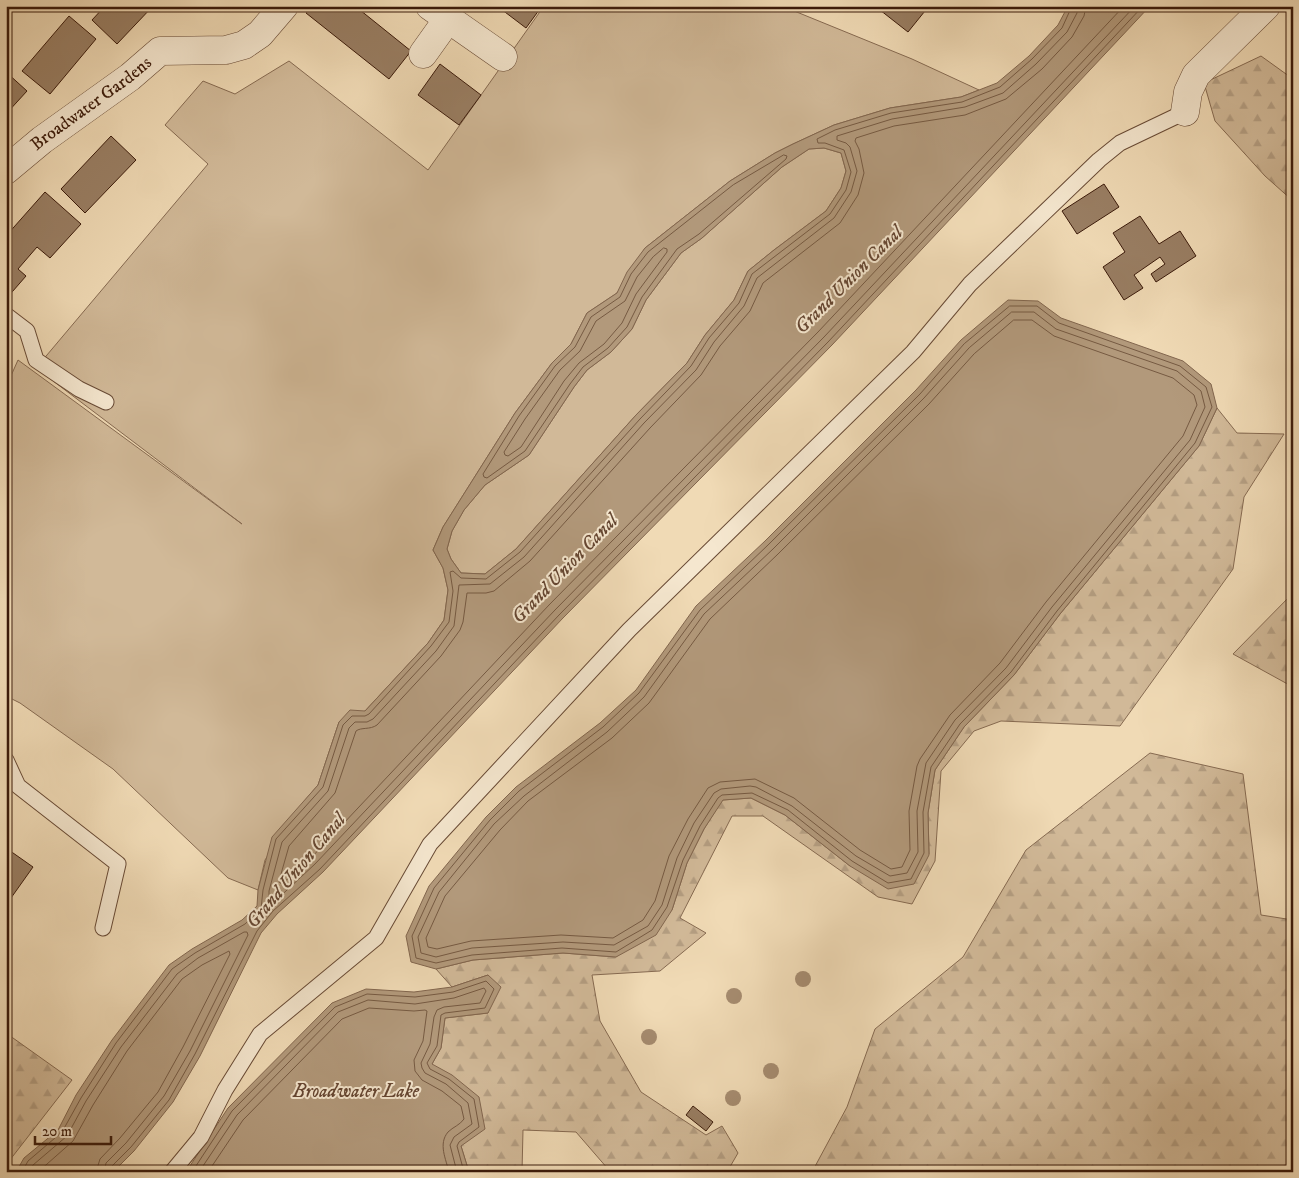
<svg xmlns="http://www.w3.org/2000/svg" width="1299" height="1178" viewBox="0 0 1299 1178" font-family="'IM FELL DW Pica',serif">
<defs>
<pattern id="forest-firs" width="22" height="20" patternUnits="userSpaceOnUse" patternTransform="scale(1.25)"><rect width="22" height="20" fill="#d1b998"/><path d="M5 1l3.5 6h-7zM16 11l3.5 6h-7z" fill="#b49e82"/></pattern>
</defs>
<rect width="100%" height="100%" fill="#f0dab5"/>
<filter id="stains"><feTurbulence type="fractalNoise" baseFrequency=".004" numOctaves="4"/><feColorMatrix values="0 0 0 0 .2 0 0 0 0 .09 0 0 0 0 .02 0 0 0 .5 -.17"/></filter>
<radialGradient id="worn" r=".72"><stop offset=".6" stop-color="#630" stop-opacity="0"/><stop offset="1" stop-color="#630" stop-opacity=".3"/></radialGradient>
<path fill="#d1b998" stroke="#866a51" d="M544,6H782L912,59L979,90L961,97L890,108L834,125L793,144L775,153L730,181L645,248L617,293L587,313L571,344L552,363L515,413L443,527L433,550L443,568L448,590L444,620L428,643L365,711L339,722L318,785L306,799L265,860L258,890L228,878L113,769L20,703L6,696V387L18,360L242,524L36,368L208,164L165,125L203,81L235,94L289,61L428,170Z
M824,148L841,153L846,171L841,188L826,211L774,250L748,271L734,300L705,335L687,363L636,415L516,549L485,574L461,573L451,559L447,549L452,531L464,510L485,485L529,455L574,387L587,370L611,352L632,329L646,300L681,253L702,238L782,167L809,149Z"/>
<path fill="url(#forest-firs)" stroke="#866a51" d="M1261,56L1293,79V201L1265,176L1215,121L1204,83Z
M1217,408L1237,433L1284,434L1244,497L1233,569L1120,726L1001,721L974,731L941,771L935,861L912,904L878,897L763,816H732L680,918L706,933L660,971L592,975L600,1021L641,1092L706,1135L722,1126L738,1153L727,1172H617L608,1169L576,1132L523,1130L522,1172H469L461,1146L432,1064L441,1048L445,1018L488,1013V975L452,987L436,969L473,960L563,953L616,957L672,910L687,863L704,829L722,800L751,798L785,815L850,866L929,854L928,813L935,770L964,727L1014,675L1060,614L1199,446Z
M1293,593V687L1233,654Z
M1150,753L1243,774L1261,915L1293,920V1172H812L847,1107L875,1029L963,957L1026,850Z
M6,1033L72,1080L6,1165Z"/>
<path fill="#b2997b" stroke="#82664e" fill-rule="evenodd" d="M1068,6H1150L832,345L563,618L323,872L277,914L261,933L200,1056L173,1102L134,1151L113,1172H16L24,1158L58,1130L76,1095L112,1040L169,965L192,949L242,920L257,906L258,890L272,837L318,785L339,722L350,710L365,711L428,643L444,620L448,590L443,568L433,550L443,527L515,413L552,363L571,344L587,313L617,293L627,272L645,248L730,181L775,153L793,144L834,125L890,108L961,97L997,83L1029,56L1058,25ZM824,148L841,153L846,171L841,188L826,211L774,250L748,271L734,300L705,335L687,363L636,415L516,549L485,574L461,573L451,559L447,549L452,531L464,510L485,485L529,455L574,387L587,370L611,352L632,329L646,300L681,253L702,238L782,167L809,149Z
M1008,300L1038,301L1061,318L1183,361L1211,384L1217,408L1199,446L1060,614L1014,675L964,727L935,770L928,813L929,855L914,884L888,889L850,866L785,815L751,798L723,800L704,829L687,863L672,910L656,935L616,957L563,953L473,960L436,969L411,962L406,936L429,886L486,817L516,787L600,723L636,690L696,606L765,541L916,390L961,340Z
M488,975L501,987L488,1013L445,1018L441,1048L432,1064L452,1075L479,1097L485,1129L461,1146L469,1172H186L228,1108L332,1003L366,989L414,992L452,987Z"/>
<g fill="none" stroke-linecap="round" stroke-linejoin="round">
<path stroke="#765a42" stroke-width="1" d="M1078,6L1077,13L1067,32L1036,64L1003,93L965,107L892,119L837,136V140L846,143L850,147L857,171L851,192L834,218L757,278L744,306L714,342L696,370L644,423L524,557L490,584L459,585L454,626L436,651L373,719L367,722H355L349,728L328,791L282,842L269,891V903H273L315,864L555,610L824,337L1135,6
M1086,6L1084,16L1072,37L1042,69L1006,99L965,115L894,126L856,138L855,141L859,149L864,173L858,195L840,223L763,283L750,311L720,346L701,375L650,428L530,561L494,591L486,593H467L463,622L460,630L441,656L377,725C370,730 361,727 356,731L335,793L289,846L279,881L280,883H283L310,859L549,605L818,332L1124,6
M784,155L787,156L786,159L699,234L677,249L642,297L627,327L608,348L583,367L570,384L525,451L487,478L484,477L483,474L519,416L555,366L575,347L591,317L620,297L631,274L648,252L733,185Z
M664,248L667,249V252L636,294L622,323L604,344L579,363L564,381L521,447L508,456L505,455L504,452L525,419L560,370L580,351L596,321L625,301L637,277L653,257Z
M1010,306H1037L1059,323L1180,366L1206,387L1212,407L1195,443L1057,611L1011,672L960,724L931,767L923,812L924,853L911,879L888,883L852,861L788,810L752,793L722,795L718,798L700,826L683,860L667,907L652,930L616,952L562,948L472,955L436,963L416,958L412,936L434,888L490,820L519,791L603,727L639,693L700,610L768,545L920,394L964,344Z
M1012,312H1034L1056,329L1177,371L1201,391L1205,407L1190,440L1052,607L1006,668L955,720L926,763L917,811L918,852L907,873L890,876L856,856L792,806L756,787L750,786L721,789L714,793L694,823L677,858L662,905L648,926L614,945L563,942L472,948L436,957L421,953L418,937L439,892L494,824L524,796L607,732L644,697L704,614L773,549L924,398L969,348Z
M1014,320H1032L1054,336L1173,378L1194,395L1197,405L1183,436L1046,602L1000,663L950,715L920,759L917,766L909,811L910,850L902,867L891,869L860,850L794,798L755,779L720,782L708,788L688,819L669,856L655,901L643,920L613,938L561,935L471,941L437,949L428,947L426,938L445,896L500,830L528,801L612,738L649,703L710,619L778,554L929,404L974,354Z
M22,1172L28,1161L62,1132L81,1098L116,1043L172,969L195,953L245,924L261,909L263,890L276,839L323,787L343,725L352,716H365L369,714L431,646L449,622L453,591L450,572L453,571L461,578L486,579L520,552L640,419L691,366L709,338L739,303L752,274L830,214L846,190L851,172L844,150L825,143H818L817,139L835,130L891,113L962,102L1000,87L1032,59L1062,28L1072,6
M29,1172L33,1165L67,1136L86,1101L121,1047L177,974L198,958L244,932H247L248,935L190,1051L164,1096L126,1143L106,1163L104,1172
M38,1172L73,1141L93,1105L127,1051L182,979L202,965L229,951L230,954L183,1047L158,1092L120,1138L100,1159L96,1172
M110,1172L111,1167L131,1147L169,1100L195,1054L257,931L273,911L320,869L559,615L828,342L1143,6
M192,1172L232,1111L335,1007L367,994L415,997L453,992L486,981L494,989L485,1008L445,1013L441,1015L437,1046L427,1063L430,1069L449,1079L474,1099L479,1127L459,1142L457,1146L464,1172
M199,1172L237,1115L338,1012L368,1000L415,1004L454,998L484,988L486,991L480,1003L444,1007L437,1010L434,1017L430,1044L421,1063L422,1068L425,1073L446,1084L468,1103L472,1124L454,1137L450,1145L457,1172
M208,1172L243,1120L342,1019L369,1008L414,1011L425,1010L427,1011L423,1041L414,1060L415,1071L422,1080L442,1091L461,1106L464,1119C460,1125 453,1127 448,1132C438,1144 446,1159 449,1172"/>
</g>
<path fill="#997e63" stroke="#3b1a0a" d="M105,6H153L117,44L92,20Z
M311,6H355L411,51L389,79L306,13Z
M497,6H542L526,28Z
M883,6H929L908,32L880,10Z
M69,16L96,39L50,94L22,71Z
M440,64L481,95L459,125L418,95Z
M6,72L27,91L6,114Z
M111,136L136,160L85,213L61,189Z
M1104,184L1119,207L1077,234L1062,211Z
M45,192L81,224L50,258L37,247L18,269L26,276L6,299V236Z
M1140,216L1159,244L1180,231L1196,256L1156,282L1151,274L1165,264L1160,257L1134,275L1143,288L1124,300L1103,267L1125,252L1113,233Z
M6,848L33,867L6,905Z
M693,1106L713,1122L706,1131L686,1115Z"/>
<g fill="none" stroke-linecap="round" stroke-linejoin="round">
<defs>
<path id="lane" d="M6,315L27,331L36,360L79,389L106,402
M6,760L18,786L118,864L103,928
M172,1172L201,1137L225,1090L260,1034L376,938L430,844L629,630L913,352L970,284L1099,160L1120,143L1185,112"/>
<g id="street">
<path d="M430,6L503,57"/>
<path d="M423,54L448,19"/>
<path d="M1185,112L1188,92L1196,75L1266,6"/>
<path id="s1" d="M6,170L42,140L130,77L160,51L226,50L244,45L260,34L284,6"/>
</g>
</defs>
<use href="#lane" stroke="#684a35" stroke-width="17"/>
<use href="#street" stroke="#684a35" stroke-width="29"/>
<use href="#lane" stroke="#f5e7cf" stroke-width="15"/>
<use href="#street" stroke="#f5e7cf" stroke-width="28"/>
</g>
<g fill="#a58b6f">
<circle cx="803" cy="979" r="8"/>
<circle cx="734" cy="996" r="8"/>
<circle cx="649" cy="1037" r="8"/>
<circle cx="771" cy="1071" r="8"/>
<circle cx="733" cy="1098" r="8"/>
</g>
<g text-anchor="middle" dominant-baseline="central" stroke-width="4" stroke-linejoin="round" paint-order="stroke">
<g font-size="18" fill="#3b1a0a" stroke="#f5e7cf">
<text stroke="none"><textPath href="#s1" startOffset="108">Broadwater Gardens</textPath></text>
</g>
<g font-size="19" font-style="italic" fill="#654632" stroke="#f5e7cf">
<text transform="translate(849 280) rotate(-45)">Grand Union Canal</text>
<text transform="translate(565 569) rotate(-46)">Grand Union Canal</text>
<text transform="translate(296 871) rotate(-50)">Grand Union Canal</text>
<text x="356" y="1091">Broadwater Lake</text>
</g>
</g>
<rect width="1299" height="1178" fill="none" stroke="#f0dab5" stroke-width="25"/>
<rect x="8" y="8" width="1284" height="1163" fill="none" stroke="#3b1a0a" stroke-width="2.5"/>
<rect x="12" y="12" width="1274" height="1153" fill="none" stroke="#3b1a0a"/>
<path d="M35 1136v8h76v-8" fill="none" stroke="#3b1a0a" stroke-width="2.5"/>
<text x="42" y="1136" font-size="15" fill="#3b1a0a" stroke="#f5e7cf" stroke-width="4" paint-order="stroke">20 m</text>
<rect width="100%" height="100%" filter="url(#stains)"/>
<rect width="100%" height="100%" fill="url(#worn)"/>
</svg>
